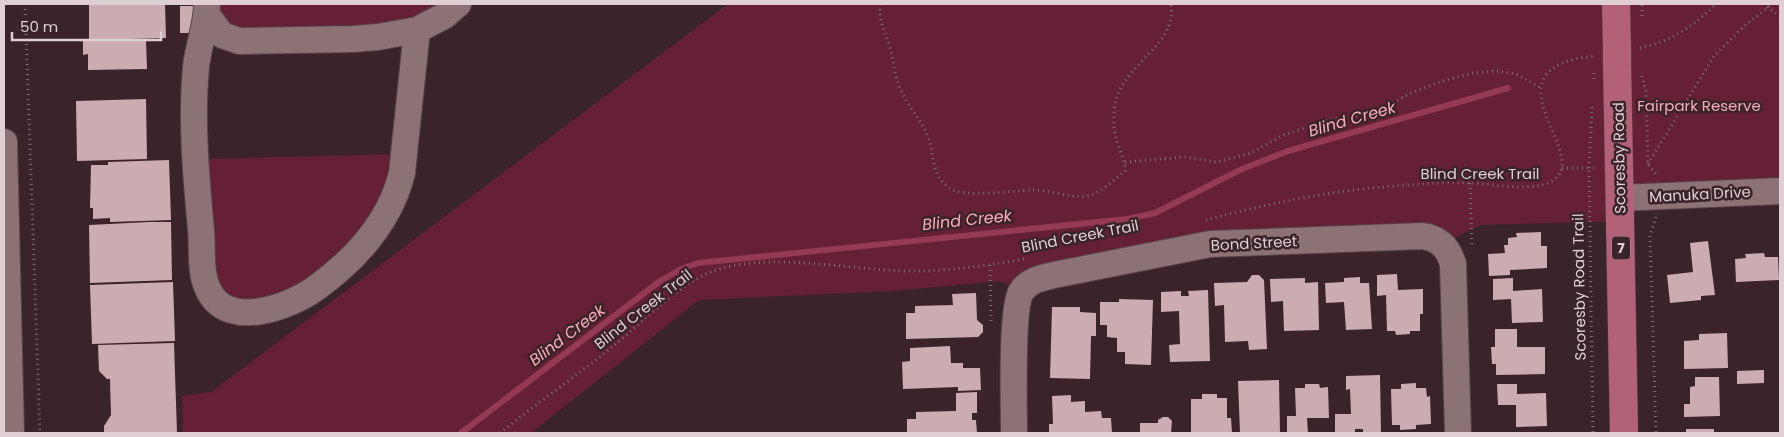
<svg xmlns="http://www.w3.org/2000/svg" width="1784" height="437" viewBox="0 0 1784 437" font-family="Poppins,sans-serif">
<rect width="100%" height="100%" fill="#3b2429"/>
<path fill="#652035" d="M211,4H450L410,27L240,36Z
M728,4H1780V191L1620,198V221L1480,225L1443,244L1227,243L1022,291L999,281L894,291L699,300L531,433H183L182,396L211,392Z
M400,154L379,219L306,287L260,307L214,292L204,159Z"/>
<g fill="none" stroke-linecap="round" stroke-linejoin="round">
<path stroke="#953a54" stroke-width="6" d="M461,433L660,281L681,269L698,263L1127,219L1155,213L1242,169L1288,151L1508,88"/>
</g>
<path fill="#caacb2" d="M89,4H165L166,38L89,40Z
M180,6H198L199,33H180Z
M146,39L147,69L88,70V54L83,55V41Z
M146,99L147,159L77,161L76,101Z
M169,160L171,220L110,222V218L93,219V208H90L91,165H108V162Z
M149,222H171L172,280L90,283L89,225Z
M1541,232V246H1547V268L1510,270V275L1489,276L1488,254L1505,253L1504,245H1508V238L1517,237L1516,233Z
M1708,241L1715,295L1701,296V300L1670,303L1667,275L1693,272L1690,243Z
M1764,253L1765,257H1778L1779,280L1736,282L1735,259L1746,258L1745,254Z
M1397,274L1398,290L1423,289V314H1420V331H1410V334L1396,335L1395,331H1387L1386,295L1377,296V275Z
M1252,275H1259L1264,280L1267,349L1249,350L1248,341L1225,342L1224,305L1215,306L1214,283L1247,282Z
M1360,277V283H1369L1372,329L1346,330L1344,302L1326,303L1325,283L1344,282V278Z
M1305,278V283L1318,282L1319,330L1284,331L1283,301L1271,302L1270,279Z
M1513,278V291L1542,289L1543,322L1512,323L1511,299L1493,300V279Z
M173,282L175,341L92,344L90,285Z
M1208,290L1210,361L1170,362L1169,345L1180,344L1179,311L1161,312V292L1181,291V296H1189L1188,291Z
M976,293L977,320L983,325V332L978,337L906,339V313H915V306L953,305L952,294Z
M1119,299L1153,300L1151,365L1125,364V352H1117V338L1107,337V325H1100V302H1119Z
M1052,307H1080V312L1096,313V336H1091L1090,379L1050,378Z
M1495,329H1517V347H1545V374L1496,375V364H1492L1491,347H1495Z
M1727,333L1728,368L1684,369V341L1699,340V334Z
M174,343L177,433H104V426L111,415L110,379H107L99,371L98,345Z
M950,346L951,363H963V368H980L981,390L958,391V387L903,389L902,362L910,361V348Z
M1764,370V383L1737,384V371Z
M1380,375L1381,433H1363V429H1355V433H1335V414H1351L1350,389L1346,390V376Z
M1695,377H1719L1720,416L1684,417V404H1690V387L1695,386Z
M1279,380L1280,433H1240L1238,381Z
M1416,383V388H1426L1427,397L1430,396L1431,424L1416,425V429L1400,430V425H1392L1391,389H1401V384Z
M1305,384H1319L1320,388L1328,387L1329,418H1307L1308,433H1287V416H1296L1295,388H1305Z
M1497,384H1517V394L1546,393L1547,426L1516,427V405H1498Z
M977,392V413H972V420H976L977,433H907V419H916V412L956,411V393Z
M1202,394H1217V398H1227V418H1231L1232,433L1191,432V399H1202Z
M1071,395V402L1085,401V412L1101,411L1102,418H1111L1112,433H1049V424H1053L1052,396Z
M1163,417H1168L1172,421L1171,433H1140V423H1158V420Z
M1686,429H1714V433H1686Z"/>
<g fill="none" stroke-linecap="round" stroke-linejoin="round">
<defs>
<path id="minor" d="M207,4C207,26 198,46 196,67C191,121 196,176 201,230C203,250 199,275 210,293C230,329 290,307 316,288C356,259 390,222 402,173L417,30
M207,15L222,35L239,41L353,39L378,37L417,30L444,16L458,4
M4,142L11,433
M1620,198L1780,191
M1014,433C1014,407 1011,310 1021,292C1028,280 1042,278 1054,275L1210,244L1422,236C1439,238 1448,247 1453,264L1458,433"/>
<path id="major" d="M1616,4L1617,48
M1617,63L1624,433"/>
</defs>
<use href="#minor" stroke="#564348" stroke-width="28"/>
<use href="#major" stroke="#564348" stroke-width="29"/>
<path stroke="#826e72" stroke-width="3" stroke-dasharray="1 4" stroke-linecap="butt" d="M25,4L40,433
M880,4C879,20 885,32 890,47C894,61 894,75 900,88C907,105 921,119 928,137C936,157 929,172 949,188C963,198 1013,191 1031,190C1050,189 1069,199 1087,196C1101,194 1114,179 1125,171C1125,160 1120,152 1117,141C1113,129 1113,111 1116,99C1126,64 1178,43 1171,4
M1767,7L1780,16
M1642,16V4
M1640,48C1672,41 1692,27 1716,4
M1642,76L1646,92L1648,165L1656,174
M1592,107L1589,168H1597
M1125,162L1185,157L1217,162L1251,153L1281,136L1331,119L1375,113L1409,94L1442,81L1473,73L1497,71L1516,74L1541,88
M1648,164L1714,56L1742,28L1772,4
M1562,168H1589L1593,433
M1470,183L1472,247
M1656,217L1650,236L1656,433
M1206,220C1267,204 1332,190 1396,186C1421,184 1446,182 1471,183C1493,184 1531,192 1550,182C1594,161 1499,87 1565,62C1574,58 1585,58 1594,56
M990,265L991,323
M500,433C536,404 575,377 611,348C641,324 675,287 711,272C769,249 859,273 922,271C956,270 990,265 1024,259"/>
<use href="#minor" stroke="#8c7176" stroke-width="26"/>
<use href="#major" stroke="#b36178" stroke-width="28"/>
<defs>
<path id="major-bridge" d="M1617,48V63"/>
</defs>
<use href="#major-bridge" stroke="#564348" stroke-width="29" stroke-linecap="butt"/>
<path stroke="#826e72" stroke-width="3" stroke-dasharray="1 4" stroke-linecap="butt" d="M1594,79V69"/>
<use href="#major-bridge" stroke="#b36178" stroke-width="28"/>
</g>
<g text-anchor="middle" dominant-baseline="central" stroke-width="5" stroke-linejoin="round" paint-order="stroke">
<rect fill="#3b2429" stroke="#ae9c9f" stroke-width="1" x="1612" y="236.5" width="18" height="23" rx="4"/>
<g font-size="14" font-weight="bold" fill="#dfcfd2">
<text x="1621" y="248">7</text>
</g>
<g font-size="15" fill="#f7aaba" stroke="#3b2429">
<text x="1699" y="105">Fairpark Reserve</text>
</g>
<g font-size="15" fill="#dfcfd2" stroke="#3b2429">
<text transform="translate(1619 158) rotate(-91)">Scoresby Road</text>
<text x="1480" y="173">Blind Creek Trail</text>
<text transform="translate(1700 194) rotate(-3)">Manuka Drive</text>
<text transform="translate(1080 236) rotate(-11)">Blind Creek Trail</text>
<text transform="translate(1254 243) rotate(-3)">Bond Street</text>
<text transform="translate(1579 287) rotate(-91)">Scoresby Road Trail</text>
<text transform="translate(643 309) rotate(-38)">Blind Creek Trail</text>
</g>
<g font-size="16" font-style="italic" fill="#f9acbc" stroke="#3b2429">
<text transform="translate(1352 119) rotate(-16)">Blind Creek</text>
<text transform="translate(967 220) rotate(-6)">Blind Creek</text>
<text transform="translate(567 335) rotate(-37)">Blind Creek</text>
</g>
</g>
<rect width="1784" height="437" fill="none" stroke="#dfcfd2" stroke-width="10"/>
<path d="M12 32v8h149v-8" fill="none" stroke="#dfcfd2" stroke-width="2.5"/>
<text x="20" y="32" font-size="15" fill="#dfcfd2" stroke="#3b2429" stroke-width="4" paint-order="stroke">50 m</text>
</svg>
